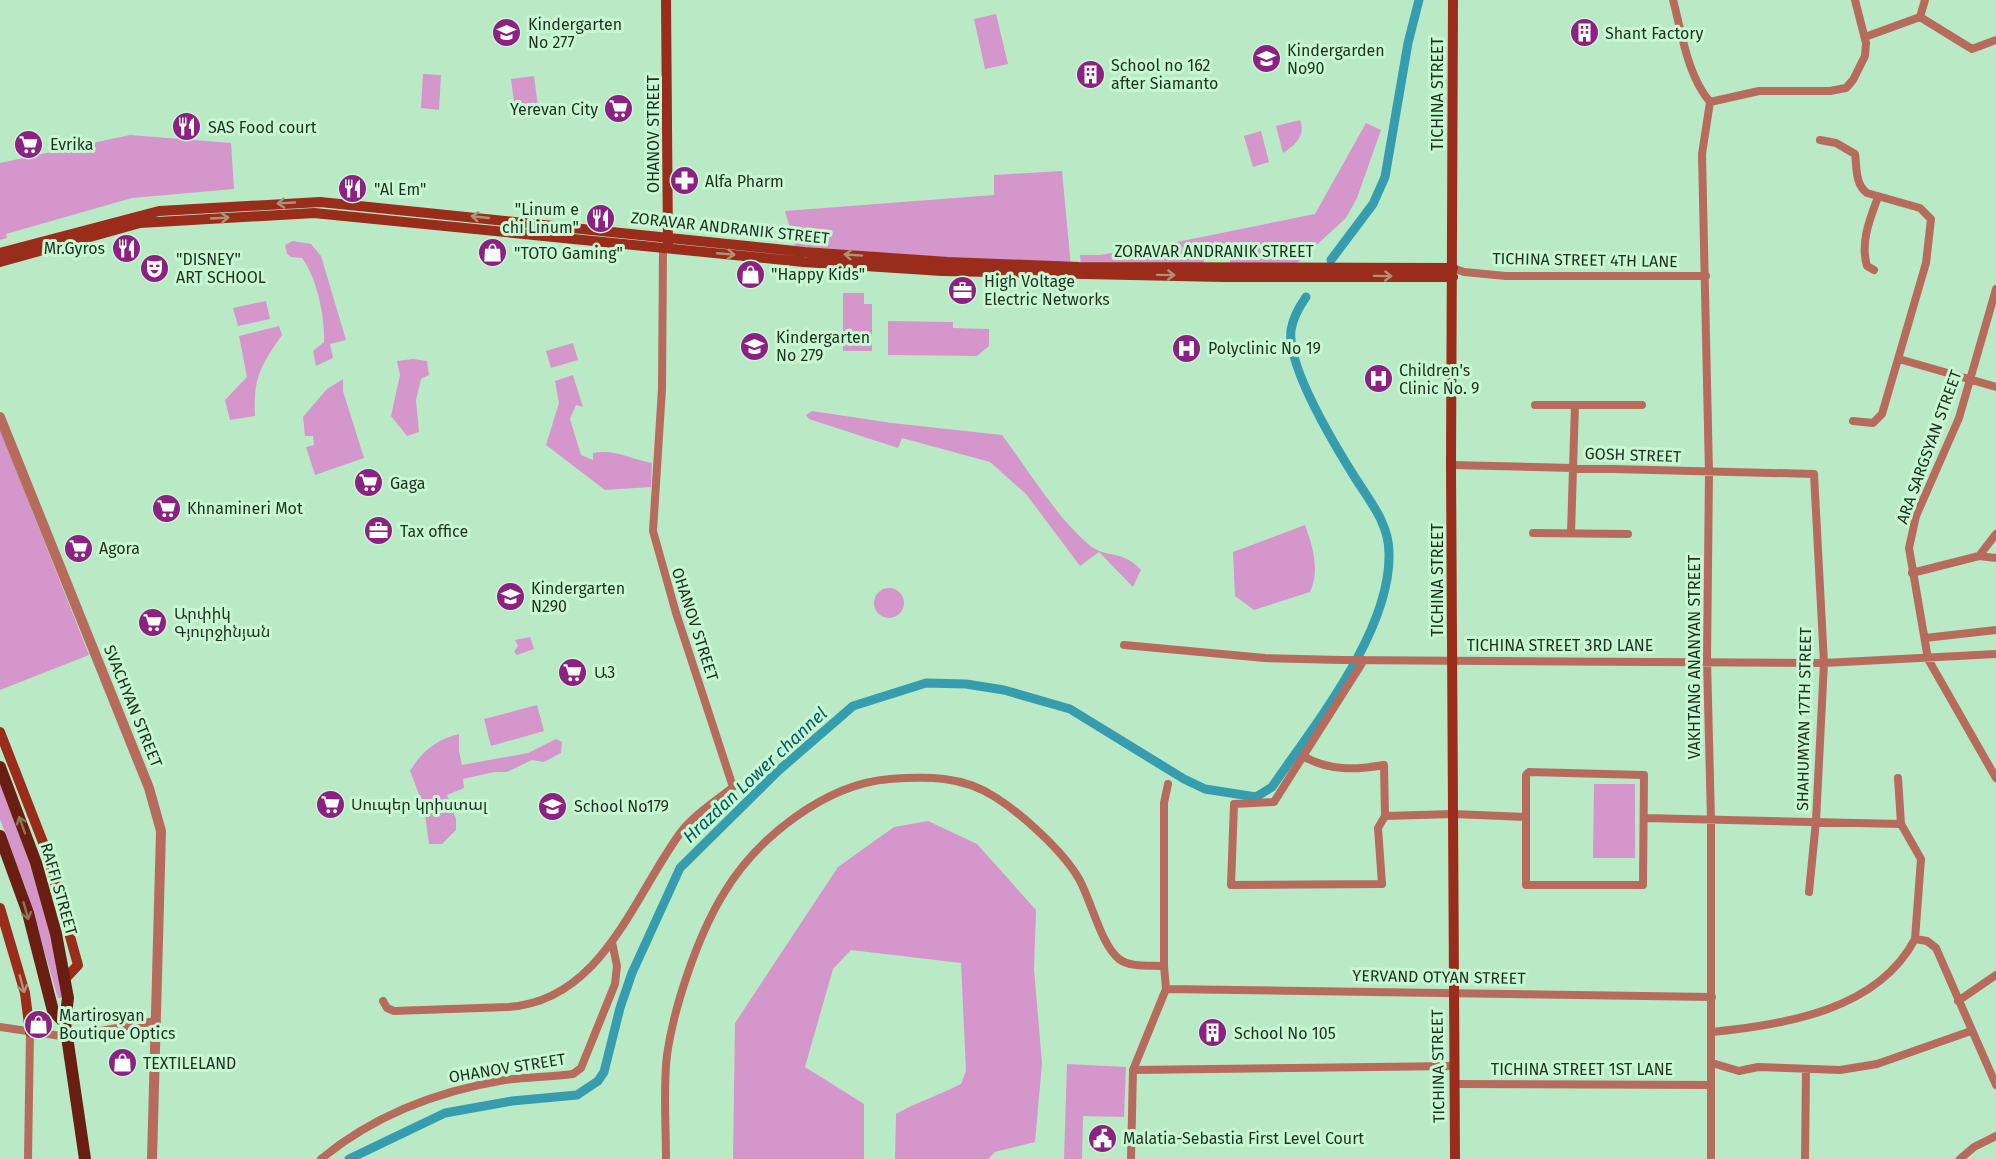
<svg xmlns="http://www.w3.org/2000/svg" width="1996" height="1159" viewBox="0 0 1996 1159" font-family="'Fira Sans','Noto Sans Armenian',sans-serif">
<rect width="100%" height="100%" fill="#baeac5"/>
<path fill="#d596cc" d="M996,14L1008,64L985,69L974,19Z
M423,74L441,75L439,110L421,108Z
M534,76L539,114L516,116L511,79Z
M1300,120C1306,135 1296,145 1283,153L1276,126Z
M1366,123L1381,130L1357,198L1346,218L1296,264L1230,268V248H1204V269L1081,268L1080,255H1100L1162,245L1315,214Z
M1261,131L1269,162L1253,167L1244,136Z
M130,135L231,143L234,189L132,198L6,234L7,238L0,240V163Z
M1062,171L1071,267L795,246L785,211L994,195V175Z
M293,241L311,244L321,256L346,340L330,344L333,358L316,366L313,351L324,342C325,317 317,278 302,258L291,257L287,254L285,245Z
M843,293H864V304H872V351H843Z
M266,301L270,319L238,326L233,308Z
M888,321L953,322V328L989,329V346L977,356L888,355Z
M279,326L282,335C261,365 253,378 255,416L230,420L225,400L247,377L239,336Z
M573,343L578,360L551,368L546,351Z
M413,359L427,361L429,375L421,379L416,400L419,432L407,436L391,416L400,375L397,361Z
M573,375L583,407L576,405L570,419L581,455L593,460V453C616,449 629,459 652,463L651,487L605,490L546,445L559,403L555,381Z
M343,379V391L364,458L315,475L306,447L314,445L313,436H305L303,417L327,389Z
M812,411L892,423L1002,435C1029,471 1054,514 1088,544C1107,560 1121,548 1141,570L1133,587L1099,552L1080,566L1026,494L990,462L902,438L898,448L809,419L806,415Z
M0,429L89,655L0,690Z
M1305,525C1313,547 1320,570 1310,592L1254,610L1235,596L1233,552Z
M874 603a15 15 0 1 1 30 0a15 15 0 1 1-30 0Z
M530,637L534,649L517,655L514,652L518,646L515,640Z
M537,705L544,731L491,746L484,719Z
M459,734V751L462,765L528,753L556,739L562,742L561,753L544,762L532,760L507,772H494L463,779L464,788L447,795L456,819V830L442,844H429L424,807L410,771C422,751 437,739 459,734Z
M0,783C27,852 52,925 63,998H58L26,889L0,819Z
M1594,784H1635V858H1593Z
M928,821L977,844L1036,910L1034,969L1042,1063L1035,1142L995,1152L988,1159H895L896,1114C917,1102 939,1095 961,1084L966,1071L961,963L851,950L833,969L805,1067L864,1104V1159H733L735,1023L838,867L894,827Z
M1067,1064L1126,1067L1124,1117L1083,1116L1082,1159H1064Z"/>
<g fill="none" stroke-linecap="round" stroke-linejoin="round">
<path stroke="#369daf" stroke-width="9" d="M1331,260L1373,204L1385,177L1408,43L1419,0
M349,1159L445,1113L512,1101L577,1095L598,1081L604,1072L620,1008L632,973L680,868L778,771L853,706L926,683L966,684L1004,690L1070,709L1184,779L1205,789L1256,797L1272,787C1315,724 1391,631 1389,553C1389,523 1369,500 1354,476C1334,444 1287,367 1291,330C1293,318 1299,307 1306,297"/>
<path stroke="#b66b5d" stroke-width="8" d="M1673,0C1682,33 1687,75 1710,102
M1920,17L1972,49L1996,40
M1865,37L1920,17L1925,0
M1820,140L1836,143L1855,154C1857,168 1855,184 1867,193L1920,208L1931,219L1926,263L1882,414L1873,423L1853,421
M1453,268L1464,272L1506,276H1706
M1874,270L1867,266C1860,242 1870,219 1878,197
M1996,289L1959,418L1916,516L1909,548L1928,659L1996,778
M1899,359L1996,387
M1535,405H1642
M1451,465L1814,474L1824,663L1816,821L1809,892
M1533,533L1628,534
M1571,533L1575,405
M1979,556L1996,534
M1912,573L1979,556L1996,558
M1925,638L1996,630
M1124,645L1265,658L1341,660L1824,663L1996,654
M1303,756C1328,771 1356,770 1384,765L1385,816L1378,828L1382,884L1231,885L1234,804L1274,802L1364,660
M1529,772L1644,775L1643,885H1526V775Z
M1168,784L1164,803V966L1166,989L1712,997
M1385,816L1453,814L1526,817
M1644,818L1901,824
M1915,939L1927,941L1936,948L1996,1085
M383,1001L387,1008L394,1011L508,1007C602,1001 633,897 681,832C694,815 716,801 733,787L676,613L653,531L662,389L663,248
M1958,1001L1996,975
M0,1027L68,1037L155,1021
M1712,1032C1785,1024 1877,1011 1915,939L1921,859L1901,824L1898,778
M1712,1063L1739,1071L1758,1067L1840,1070L1877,1064L1971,1031
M1133,1070L1454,1066
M1454,1084L1711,1085
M28,1159L30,1032
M321,1159C373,1116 438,1091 505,1080C527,1077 551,1077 573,1074L581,1068L615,984L617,966L612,942
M666,1159C666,1125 663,1088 667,1055C674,1006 698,935 724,893C757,838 825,784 890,779C927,776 963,776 995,797C1022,814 1063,851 1079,879C1091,900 1101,945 1119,959C1131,968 1150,965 1164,966
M1131,1159L1133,1070L1166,989
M1711,1159V820L1707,660L1709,473L1702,154L1710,102L1759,91H1830L1846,88L1853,80L1865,56L1866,43L1855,0
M1805,1159L1806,1069
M1960,1159L1974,1147L1996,1136"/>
<path stroke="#b66b5d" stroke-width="10" d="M0,417L149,788L161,831L152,1159"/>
<path stroke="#9a2c1b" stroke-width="10" d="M666,0L668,246
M1453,0L1451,465L1455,1159
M0,253L159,211L320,202L805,252L948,262L1079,267L1453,268
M0,262L140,223L314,213L804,262L942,271L1223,277H1453
M0,732L46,850L78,965L65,979
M0,908L25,993L30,1032"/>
<path stroke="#6a1d11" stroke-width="12" d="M0,767L36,863L56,934L68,998L65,1023L85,1159
M0,836L28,913L53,1011L65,1023"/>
</g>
<defs><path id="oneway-shaft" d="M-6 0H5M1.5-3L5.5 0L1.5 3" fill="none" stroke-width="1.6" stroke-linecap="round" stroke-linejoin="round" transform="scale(1.5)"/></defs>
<g stroke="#b09276">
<use href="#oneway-shaft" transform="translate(286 203) rotate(177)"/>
<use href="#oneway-shaft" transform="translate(480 217) rotate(-174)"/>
<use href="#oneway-shaft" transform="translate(220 218) rotate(-3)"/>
<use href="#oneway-shaft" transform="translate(726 254) rotate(5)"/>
<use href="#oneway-shaft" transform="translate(853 255) rotate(-176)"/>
<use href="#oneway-shaft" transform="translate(1166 275) rotate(1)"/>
<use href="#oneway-shaft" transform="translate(1383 276) rotate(1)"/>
<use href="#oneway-shaft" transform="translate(22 984) rotate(75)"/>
</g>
<g stroke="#8f755e">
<use href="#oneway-shaft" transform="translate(22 825) rotate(-110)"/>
<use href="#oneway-shaft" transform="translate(26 911) rotate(74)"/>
</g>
<defs>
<symbol id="school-disc" viewBox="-11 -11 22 22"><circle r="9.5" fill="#8c2083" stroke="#c7f8d2"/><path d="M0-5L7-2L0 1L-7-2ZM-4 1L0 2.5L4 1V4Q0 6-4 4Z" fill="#fff"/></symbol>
<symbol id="building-disc" viewBox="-11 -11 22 22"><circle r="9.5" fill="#8c2083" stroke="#c7f8d2"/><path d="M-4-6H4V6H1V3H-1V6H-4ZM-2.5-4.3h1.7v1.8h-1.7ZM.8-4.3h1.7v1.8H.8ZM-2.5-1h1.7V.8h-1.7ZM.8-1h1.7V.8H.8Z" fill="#fff"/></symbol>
<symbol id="supermarket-disc" viewBox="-11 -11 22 22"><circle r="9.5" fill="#8c2083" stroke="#c7f8d2"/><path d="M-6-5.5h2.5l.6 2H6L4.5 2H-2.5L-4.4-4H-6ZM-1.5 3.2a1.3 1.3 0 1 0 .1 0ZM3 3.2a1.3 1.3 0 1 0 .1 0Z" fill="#fff"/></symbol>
<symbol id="restaurant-disc" viewBox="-11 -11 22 22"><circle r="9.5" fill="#8c2083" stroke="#c7f8d2"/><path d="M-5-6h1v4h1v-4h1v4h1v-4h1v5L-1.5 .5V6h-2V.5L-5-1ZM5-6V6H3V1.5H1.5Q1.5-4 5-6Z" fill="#fff"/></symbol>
<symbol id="pharmacy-disc" viewBox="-11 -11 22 22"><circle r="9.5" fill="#8c2083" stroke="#c7f8d2"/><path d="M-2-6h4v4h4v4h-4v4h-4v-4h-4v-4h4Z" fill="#fff"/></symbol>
<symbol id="shop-disc" viewBox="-11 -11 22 22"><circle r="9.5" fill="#8c2083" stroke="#c7f8d2"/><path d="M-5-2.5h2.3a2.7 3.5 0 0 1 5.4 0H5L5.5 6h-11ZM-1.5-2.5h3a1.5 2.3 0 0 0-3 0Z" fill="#fff"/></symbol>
<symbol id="theatre-disc" viewBox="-11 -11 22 22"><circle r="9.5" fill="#8c2083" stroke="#c7f8d2"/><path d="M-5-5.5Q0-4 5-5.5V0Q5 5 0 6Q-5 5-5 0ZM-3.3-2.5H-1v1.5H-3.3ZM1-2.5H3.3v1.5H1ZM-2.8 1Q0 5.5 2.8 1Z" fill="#fff"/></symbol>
<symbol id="office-disc" viewBox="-11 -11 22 22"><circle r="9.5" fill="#8c2083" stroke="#c7f8d2"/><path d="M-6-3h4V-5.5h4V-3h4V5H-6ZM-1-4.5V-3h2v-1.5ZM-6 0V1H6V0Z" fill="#fff"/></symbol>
<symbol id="hospital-disc" viewBox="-11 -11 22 22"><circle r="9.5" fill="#8c2083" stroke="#c7f8d2"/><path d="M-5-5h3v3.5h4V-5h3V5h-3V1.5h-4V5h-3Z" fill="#fff"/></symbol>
<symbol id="civic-disc" viewBox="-11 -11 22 22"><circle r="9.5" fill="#8c2083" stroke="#c7f8d2"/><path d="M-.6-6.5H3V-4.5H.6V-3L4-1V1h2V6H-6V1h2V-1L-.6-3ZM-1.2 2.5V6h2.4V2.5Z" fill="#fff"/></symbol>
</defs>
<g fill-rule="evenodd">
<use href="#school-disc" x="490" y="16" width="33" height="33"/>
<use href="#building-disc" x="1568" y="16" width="33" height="33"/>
<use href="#school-disc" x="1250" y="42" width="33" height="33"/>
<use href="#building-disc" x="1074" y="58" width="33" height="33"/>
<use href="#supermarket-disc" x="602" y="92" width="33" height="33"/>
<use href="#restaurant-disc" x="170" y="110" width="33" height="33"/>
<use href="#supermarket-disc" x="12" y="128" width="33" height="33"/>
<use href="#pharmacy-disc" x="668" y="164" width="33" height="33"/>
<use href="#restaurant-disc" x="336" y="172" width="33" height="33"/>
<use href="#restaurant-disc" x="584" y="202" width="33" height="33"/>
<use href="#restaurant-disc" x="110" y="232" width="33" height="33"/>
<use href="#shop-disc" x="476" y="236" width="33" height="33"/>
<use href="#theatre-disc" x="138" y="252" width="33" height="33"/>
<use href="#shop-disc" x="734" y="258" width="33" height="33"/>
<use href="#office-disc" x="946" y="274" width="33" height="33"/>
<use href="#school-disc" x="738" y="330" width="33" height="33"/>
<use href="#hospital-disc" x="1170" y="332" width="33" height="33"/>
<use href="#hospital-disc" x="1362" y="362" width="33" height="33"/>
<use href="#supermarket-disc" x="352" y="466" width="33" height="33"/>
<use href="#supermarket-disc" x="150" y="492" width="33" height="33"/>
<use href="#office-disc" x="362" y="514" width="33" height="33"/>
<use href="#supermarket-disc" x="62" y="532" width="33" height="33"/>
<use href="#school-disc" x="494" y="580" width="33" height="33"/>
<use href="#supermarket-disc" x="136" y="606" width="33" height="33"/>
<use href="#supermarket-disc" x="556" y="656" width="33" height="33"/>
<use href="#supermarket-disc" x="314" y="788" width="33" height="33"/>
<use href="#school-disc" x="536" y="790" width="33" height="33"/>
<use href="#shop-disc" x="22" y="1008" width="33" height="33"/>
<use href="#building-disc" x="1196" y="1016" width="33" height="33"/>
<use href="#shop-disc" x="106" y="1046" width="33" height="33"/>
<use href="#civic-disc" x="1086" y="1122" width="33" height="33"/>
</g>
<g text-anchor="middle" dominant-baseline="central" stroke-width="6" stroke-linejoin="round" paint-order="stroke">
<g font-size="16" fill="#1d3022" stroke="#c7f8d2" text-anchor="start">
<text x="528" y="24">Kindergarten<tspan x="528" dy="18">No 277</tspan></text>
<text x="1605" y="33">Shant Factory</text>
<text x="1287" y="50">Kindergarden<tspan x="1287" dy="18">No90</tspan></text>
<text x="1111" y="65">School no 162<tspan x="1111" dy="18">after Siamanto</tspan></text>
<text x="598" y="109" text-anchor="end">Yerevan City</text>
<text x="208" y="127">SAS Food court</text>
<text x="50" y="144">Evrika</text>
<text x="705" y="181">Alfa Pharm</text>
<text x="374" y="189">"Al Em"</text>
<text x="579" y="209" text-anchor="end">"Linum e<tspan x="579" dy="18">chi Linum"</tspan></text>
<text x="105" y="248" text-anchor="end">Mr.Gyros</text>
<text x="514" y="253">"TOTO Gaming"</text>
<text x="176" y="259">"DISNEY"<tspan x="176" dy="18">ART SCHOOL</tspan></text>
<text x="771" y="274">"Happy Kids"</text>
<text x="984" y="281">High Voltage<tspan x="984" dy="18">Electric Networks</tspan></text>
<text x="776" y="337">Kindergarten<tspan x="776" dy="18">No 279</tspan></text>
<text x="1208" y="348">Polyclinic No 19</text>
<text x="1399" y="370">Children's<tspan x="1399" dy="18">Clinic No. 9</tspan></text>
<text x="390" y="483">Gaga</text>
<text x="187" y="508">Khnamineri Mot</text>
<text x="400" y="531">Tax office</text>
<text x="99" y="548">Agora</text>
<text x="531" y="588">Kindergarten<tspan x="531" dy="18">N290</tspan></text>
<text x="174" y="613">Արփիկ<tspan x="174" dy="18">Գյուրջինյան</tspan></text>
<text x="594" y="672">Ա3</text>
<text x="351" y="804">Սուպեր կրիստալ</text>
<text x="574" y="806">School No179</text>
<text x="59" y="1015">Martirosyan<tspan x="59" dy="18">Boutique Optics</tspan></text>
<text x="1234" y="1033">School No 105</text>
<text x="143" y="1063">TEXTILELAND</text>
<text x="1123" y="1138">Malatia-Sebastia First Level Court</text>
</g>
<g font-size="16" fill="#1d3022" stroke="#c7f8d2">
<text transform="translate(1437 94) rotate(-90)">TICHINA STREET</text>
<text transform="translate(653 134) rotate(-90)">OHANOV STREET</text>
<text transform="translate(730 228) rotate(6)">ZORAVAR ANDRANIK STREET</text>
<text x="1214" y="251">ZORAVAR ANDRANIK STREET</text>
<text transform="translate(1585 260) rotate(1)">TICHINA STREET 4TH LANE</text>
<text transform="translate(1929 447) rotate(-70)">ARA SARGSYAN STREET</text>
<text transform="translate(1633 455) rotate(2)">GOSH STREET</text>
<text transform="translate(1437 580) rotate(-90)">TICHINA STREET</text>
<text transform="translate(695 624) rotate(72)">OHANOV STREET</text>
<text x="1560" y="645">TICHINA STREET 3RD LANE</text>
<text transform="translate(1694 657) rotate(-90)">VAKHTANG ANANYAN STREET</text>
<text transform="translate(133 706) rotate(68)">SVACHYAN STREET</text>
<text transform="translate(1804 719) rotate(-89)">SHAHUMYAN 17TH STREET</text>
<text transform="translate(59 889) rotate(74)">RAFFI STREET</text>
<text transform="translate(1439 977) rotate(1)">YERVAND OTYAN STREET</text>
<text transform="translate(1438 1066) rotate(-91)">TICHINA STREET</text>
<text transform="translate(507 1068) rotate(-9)">OHANOV STREET</text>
<text x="1582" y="1069">TICHINA STREET 1ST LANE</text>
</g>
<g font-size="18" font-style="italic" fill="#005b69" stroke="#c7f8d2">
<text transform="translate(755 775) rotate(-43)">Hrazdan Lower channel</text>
</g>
</g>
</svg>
